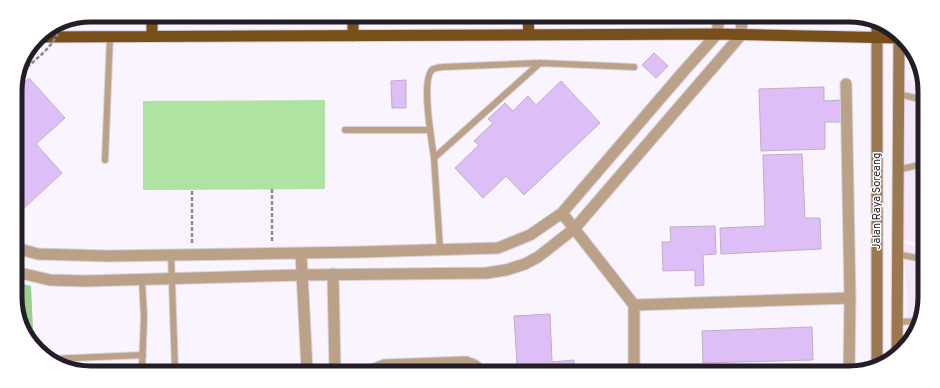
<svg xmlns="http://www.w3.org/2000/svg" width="940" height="388" viewBox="0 0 940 388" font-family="Overpass,sans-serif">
<rect width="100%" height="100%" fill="#faf4fe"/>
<path fill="#f3e8fb" d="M905,80L924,81L922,243L904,240Z
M904,244L922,247L921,322L919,325L908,323Z"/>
<path fill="#aee3a2" d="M325,100V189L143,190V101Z"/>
<path fill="#9acf8e" d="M16,282L31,286L33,329H25L16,312Z"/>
<path fill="#debef6" stroke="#bdafc7" d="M654,53L668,66L656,78L642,65Z
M29,78L65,118L36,144L62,173L23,209L16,201L15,91Z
M406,80V108H392L391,81Z
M561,81L600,123L524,195L506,176L483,198L455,168L479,145L474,141L493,123L488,119L505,103L513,111L528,96L536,105Z
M824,87V101L841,100V122H825V149L761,151L759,89Z
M802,154L805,218H820L821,249L721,254L720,228L765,226L763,155Z
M715,226L716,254L703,255L704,285L695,286V270L663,271L662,242H671L670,227Z
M550,314L552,362L574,360V371H490V366L517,365L514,316Z
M812,327L813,360L703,363L702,331Z"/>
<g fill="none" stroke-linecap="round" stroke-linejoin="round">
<defs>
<path id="service" d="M898,94L924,100
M345,130H430
M434,158C432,142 420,78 433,69C436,68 440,67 443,67L540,63L634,67
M105,160L110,36
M897,170L923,164
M440,249L434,158L540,63
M171,254L175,369
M897,254L922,259
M142,280L144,317L142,369
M897,322L921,321
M51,359L143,355"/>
<path id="minor" d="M562,213L634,305V372
M16,248L38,254L108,256L361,252L498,248L530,235L562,213L683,72L717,34L719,18
M301,253L307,370
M16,272L50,280L85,281L302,275L487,273L506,270L525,264L538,257L575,228L741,35L742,18
M333,274L335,370
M634,305L850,298L846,84
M372,370L384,365L466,362C472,364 477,365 480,371
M849,373L850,298"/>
<path id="secondary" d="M897,355L899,38
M877,364V38"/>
<path id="primary" d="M877,38V21"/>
<path id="trunk" d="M152,15V36
M353,16V36
M528,17L529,35
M39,37L717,34L900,38"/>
</defs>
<use href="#service" stroke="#d7d2db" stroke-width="8"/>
<use href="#minor" stroke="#d7d2db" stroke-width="13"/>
<use href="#secondary" stroke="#d7d2db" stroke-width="13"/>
<use href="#primary" stroke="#d7d2db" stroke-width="13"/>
<use href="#trunk" stroke="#d7d2db" stroke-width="13"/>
<path stroke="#8d8791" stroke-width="2.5" stroke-dasharray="4 2" stroke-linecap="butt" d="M18,76L24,83
M272,189V243
M192,243V189"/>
<use href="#service" stroke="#bba187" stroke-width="6"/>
<use href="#minor" stroke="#bba187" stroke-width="11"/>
<use href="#secondary" stroke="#9c7850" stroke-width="11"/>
<use href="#primary" stroke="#865a25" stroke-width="11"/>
<use href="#trunk" stroke="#784f1a" stroke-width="11"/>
<path stroke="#8d8791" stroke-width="2.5" stroke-dasharray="4 2" stroke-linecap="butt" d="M18,75C32,62 56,46 60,27"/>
</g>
<g text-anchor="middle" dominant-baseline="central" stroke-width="3" stroke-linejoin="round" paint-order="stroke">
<g font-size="11" fill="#221d26" stroke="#fff">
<text transform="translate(877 201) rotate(-90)">Jalan Raya Soreang</text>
</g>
</g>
<path d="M0 0H940V388H0ZM91 22H849A69 69 0 0 1 918 91V297A69 69 0 0 1 849 366H91A69 69 0 0 1 22 297V91A69 69 0 0 1 91 22Z" fill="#fff" fill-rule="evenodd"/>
<path fill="none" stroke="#221d26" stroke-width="5" d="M91 22H849A69 69 0 0 1 918 91V297A69 69 0 0 1 849 366H91A69 69 0 0 1 22 297V91A69 69 0 0 1 91 22Z"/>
</svg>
